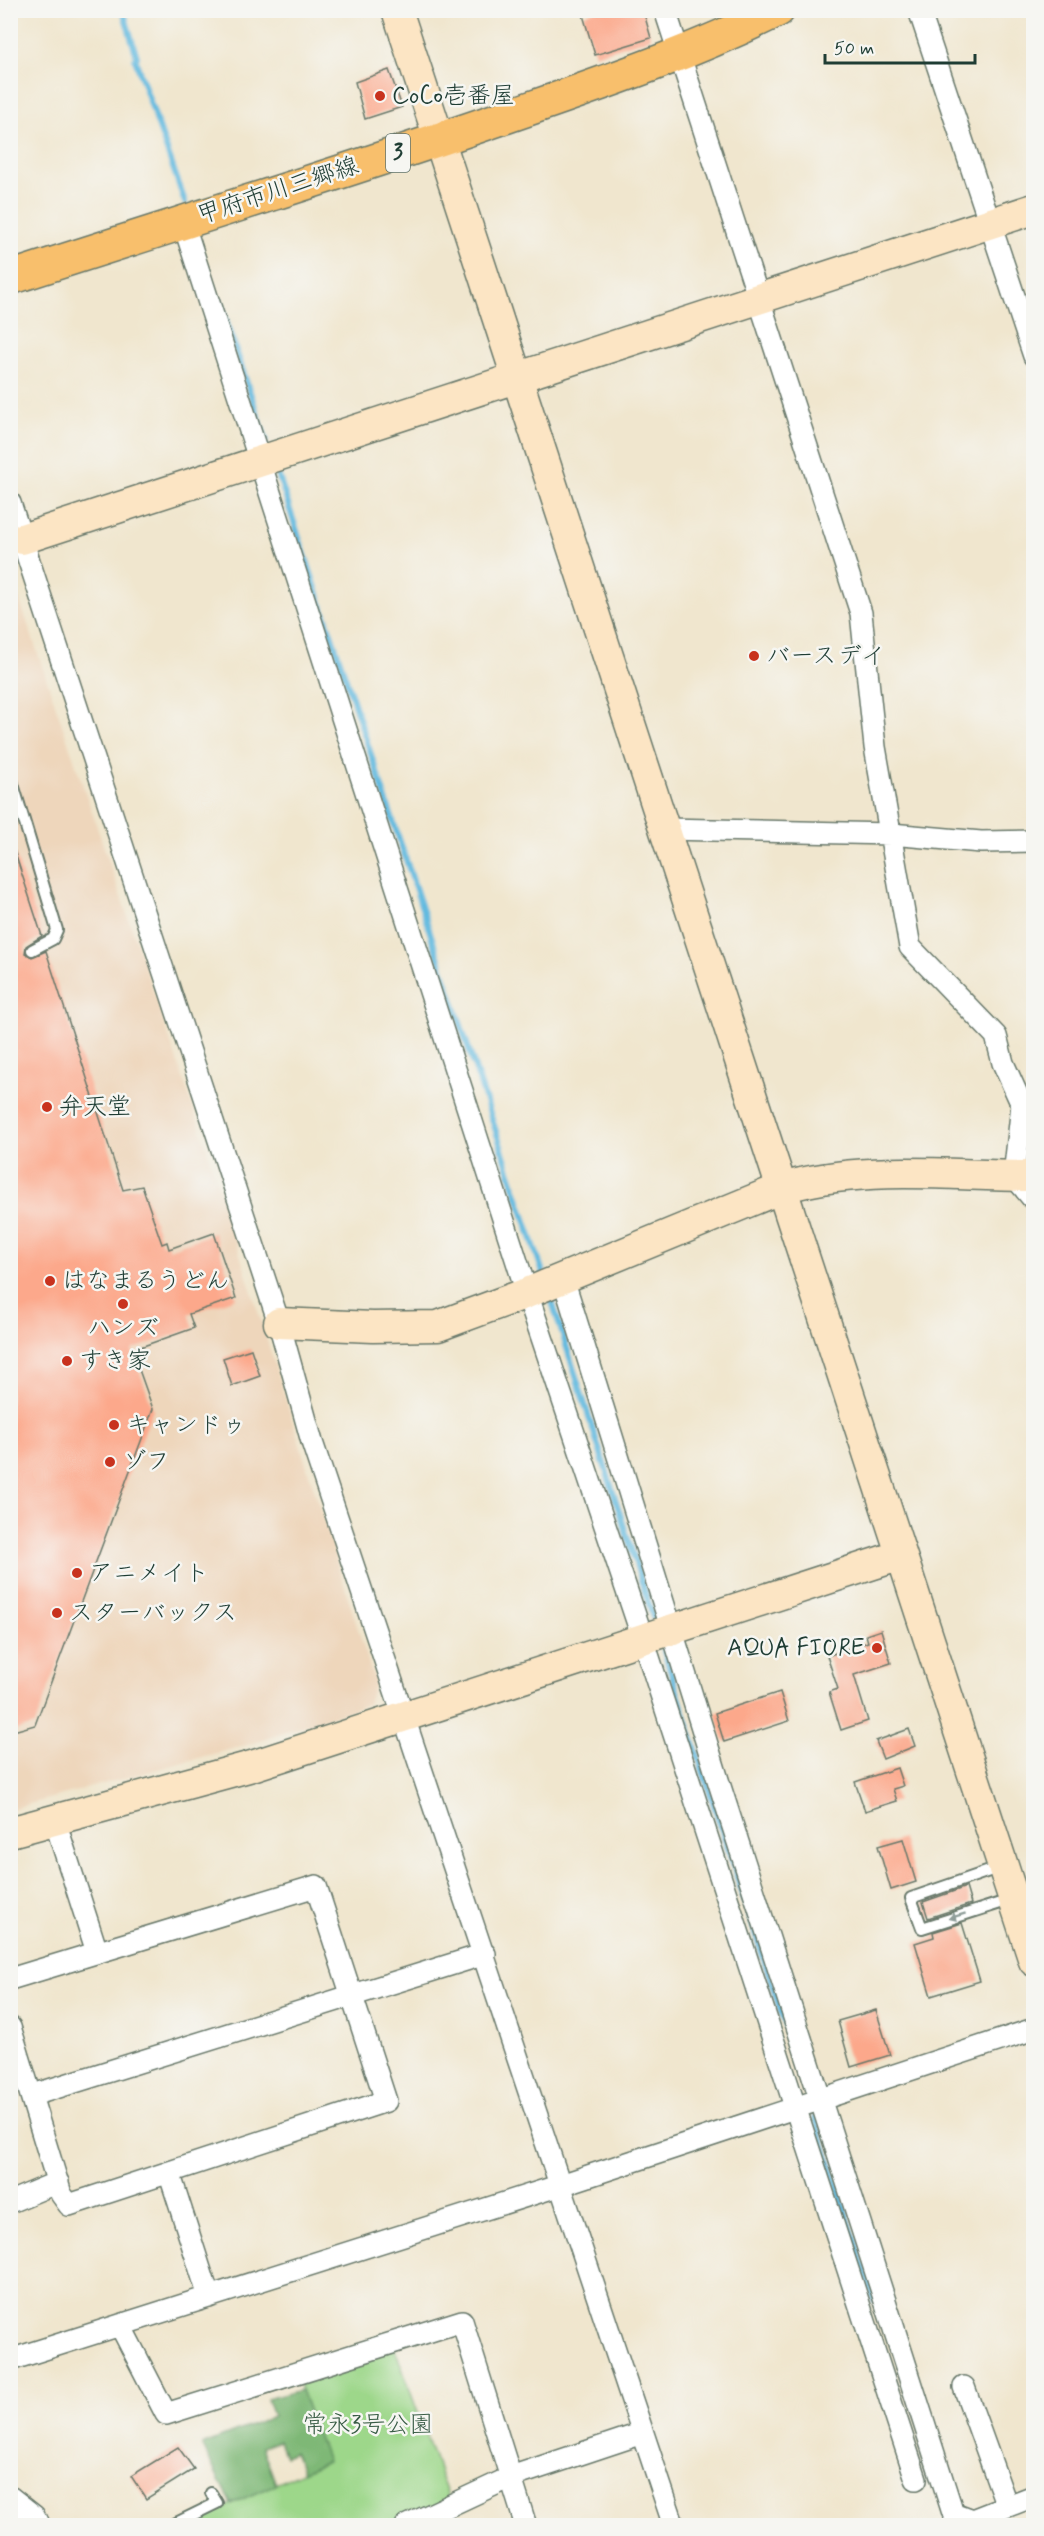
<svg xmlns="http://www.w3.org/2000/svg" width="1044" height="2536" viewBox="0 0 1044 2536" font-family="Mynerve,'Klee One',sans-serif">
<rect width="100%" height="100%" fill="#f6f6f2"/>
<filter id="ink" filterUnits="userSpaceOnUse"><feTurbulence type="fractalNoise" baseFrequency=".0167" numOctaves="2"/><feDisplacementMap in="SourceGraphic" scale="12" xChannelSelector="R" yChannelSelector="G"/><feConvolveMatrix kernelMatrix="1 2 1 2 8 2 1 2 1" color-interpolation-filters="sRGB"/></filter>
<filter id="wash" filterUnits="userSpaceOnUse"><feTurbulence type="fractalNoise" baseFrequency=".008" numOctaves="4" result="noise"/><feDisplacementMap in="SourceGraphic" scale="24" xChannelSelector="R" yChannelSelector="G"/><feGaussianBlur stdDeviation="1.35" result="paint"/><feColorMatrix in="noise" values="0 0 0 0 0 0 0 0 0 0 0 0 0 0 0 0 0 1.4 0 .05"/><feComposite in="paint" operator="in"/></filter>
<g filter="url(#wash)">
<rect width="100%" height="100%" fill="#f0e6ce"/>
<path fill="#eed6bb" d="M10,572L203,1137L375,1683L368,1704L254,1743L11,1809Z"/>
<path fill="#9dd78a" stroke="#5e8a5f" stroke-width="1.5" d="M393,2343L451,2505L406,2525L190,2526L231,2504L326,2461L295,2373Z"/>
<path fill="#7eb876" stroke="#4e7a55" stroke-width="1.5" d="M301,2390L327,2461L303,2472L294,2452L285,2456L279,2441L262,2447L276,2484L231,2504L202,2445L273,2417L267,2399Z"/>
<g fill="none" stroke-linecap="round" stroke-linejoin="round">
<path stroke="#62badf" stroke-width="6" d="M123,10L137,57L135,59L185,202
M219,300L266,440
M278,474L544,1276
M549,1292L653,1617
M664,1651L805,2087
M815,2118L874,2300"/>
</g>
<g id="blocks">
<path fill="#fca88b" d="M596,10H643L651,38L595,55L583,15Z
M389,70L402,107L365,119L355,82Z
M14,850L42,936L26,946L25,953L32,957L46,951L123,1190L142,1186L162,1244L167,1242L169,1249L214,1233L236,1298L189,1314L194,1328L132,1350L153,1409L35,1725L10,1732V851Z
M251,1349L260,1376L232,1386L223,1358Z
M881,1630L891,1663L854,1675L868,1721L841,1730L829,1692L838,1689L827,1656L868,1642L866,1635Z
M780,1692L789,1721L724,1742L715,1713Z
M909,1729L915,1746L883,1759L876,1741Z
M897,1768L903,1786L893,1789L897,1801L865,1811L855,1782Z
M903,1839L916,1882L891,1890L878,1846Z
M966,1887L971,1904L928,1918L923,1902Z
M962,1923L980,1981L931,1996L915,1943L934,1937L933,1932Z
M876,2010L890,2055L851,2067L838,2021Z
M178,2447L194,2469L146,2499L131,2476Z"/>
</g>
</g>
<g filter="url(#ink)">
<use href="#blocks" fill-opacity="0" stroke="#68786a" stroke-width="1.5"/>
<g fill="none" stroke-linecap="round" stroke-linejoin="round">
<defs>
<path id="lane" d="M10,774L57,930L53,939L32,950
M1001,1867L911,1898L922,1928L1013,1899
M170,2526L217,2503L211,2493"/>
<path id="street" d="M665,10L861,613L875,747L910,947L996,1036L1003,1063L1022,1105L1014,1176L1034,1200
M919,10L1034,356
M183,222L527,1293L643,1639L916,2479
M10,503L279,1323L312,1442L674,2526
M665,829L891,834L981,842L1034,841
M563,1278L719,1783L953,2513L972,2520L1034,2496
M55,1821L97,1952
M10,1979L316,1886L386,2101L69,2205L61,2194L10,2027
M33,2095L485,1954
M169,2172L209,2297
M10,2202L58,2182
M120,2325L166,2414L462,2321L526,2526
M10,2360L561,2185L1034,2029
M964,2387L1007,2506
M10,2497L34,2516L39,2526
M406,2526L511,2477L643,2433"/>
<path id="secondary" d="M397,10L1034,1961
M22,539L1034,209
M279,1323L373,1327L438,1326L527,1293L782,1188C862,1164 950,1176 1034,1176
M10,1832L252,1766L901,1555"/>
<path id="primary" d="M10,278C173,225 337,175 499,119C594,86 688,55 778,10"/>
</defs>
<use href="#lane" stroke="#68786a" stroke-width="14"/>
<use href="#street" stroke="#68786a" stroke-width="24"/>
<use href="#secondary" stroke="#68786a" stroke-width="33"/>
<use href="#primary" stroke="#68786a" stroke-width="36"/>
<use href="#lane" stroke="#fff" stroke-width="10"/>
<use href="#street" stroke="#fff" stroke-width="21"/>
<use href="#secondary" stroke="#fce5c4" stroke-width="30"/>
<use href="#primary" stroke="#f8bf6c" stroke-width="33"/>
</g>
<defs><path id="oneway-solid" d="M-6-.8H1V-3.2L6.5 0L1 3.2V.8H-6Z" transform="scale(1.5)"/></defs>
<use fill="#8f9e9a" href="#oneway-solid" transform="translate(957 1916) rotate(163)"/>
</g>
<g fill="#c8321e" stroke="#f6f6f2" stroke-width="2">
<circle cx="380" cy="96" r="6"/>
<circle cx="754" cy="656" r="6"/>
<circle cx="47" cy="1107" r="6"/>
<circle cx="50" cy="1281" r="6"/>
<circle cx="123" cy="1304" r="6"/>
<circle cx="67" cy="1361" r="6"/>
<circle cx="114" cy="1425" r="6"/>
<circle cx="110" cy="1462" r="6"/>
<circle cx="77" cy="1573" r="6"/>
<circle cx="57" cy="1613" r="6"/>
<circle cx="877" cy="1648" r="6"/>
</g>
<g text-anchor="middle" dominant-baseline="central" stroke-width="5" stroke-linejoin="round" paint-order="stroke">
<rect fill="#f6f6f2" stroke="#60746d" stroke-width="1.5" x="386" y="134" width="24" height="38" rx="4.5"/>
<g font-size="22" font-weight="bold" fill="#1f3d34">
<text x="398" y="153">3</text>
</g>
<g font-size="24" fill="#1f3d34" stroke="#f6f6f2" text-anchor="start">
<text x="392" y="96">CoCo壱番屋</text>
<text x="766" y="656">バースデイ</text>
<text x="59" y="1107">弁天堂</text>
<text x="62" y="1281">はなまるうどん</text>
<text x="123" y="1328" text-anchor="middle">ハンズ</text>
<text x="79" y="1361">すき家</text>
<text x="126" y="1425">キャンドゥ</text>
<text x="122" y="1462">ゾフ</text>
<text x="89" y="1573">アニメイト</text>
<text x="69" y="1613">スターバックス</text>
<text x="865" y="1648" text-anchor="end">AQUA FIORE</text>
</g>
<g font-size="24" fill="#1f3d34" stroke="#f6f6f2">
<text transform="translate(278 191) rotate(-18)">甲府市川三郷線</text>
</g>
<g font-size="24" fill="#385c45" stroke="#f6f6f2">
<text x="368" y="2425">常永3号公園</text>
</g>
</g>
<rect width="1044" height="2536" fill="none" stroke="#f6f6f2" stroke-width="36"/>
<path d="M825 54v9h150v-9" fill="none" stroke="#1f3d34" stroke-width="3"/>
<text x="834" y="54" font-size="18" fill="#1f3d34" stroke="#f6f6f2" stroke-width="4.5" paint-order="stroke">50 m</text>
</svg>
